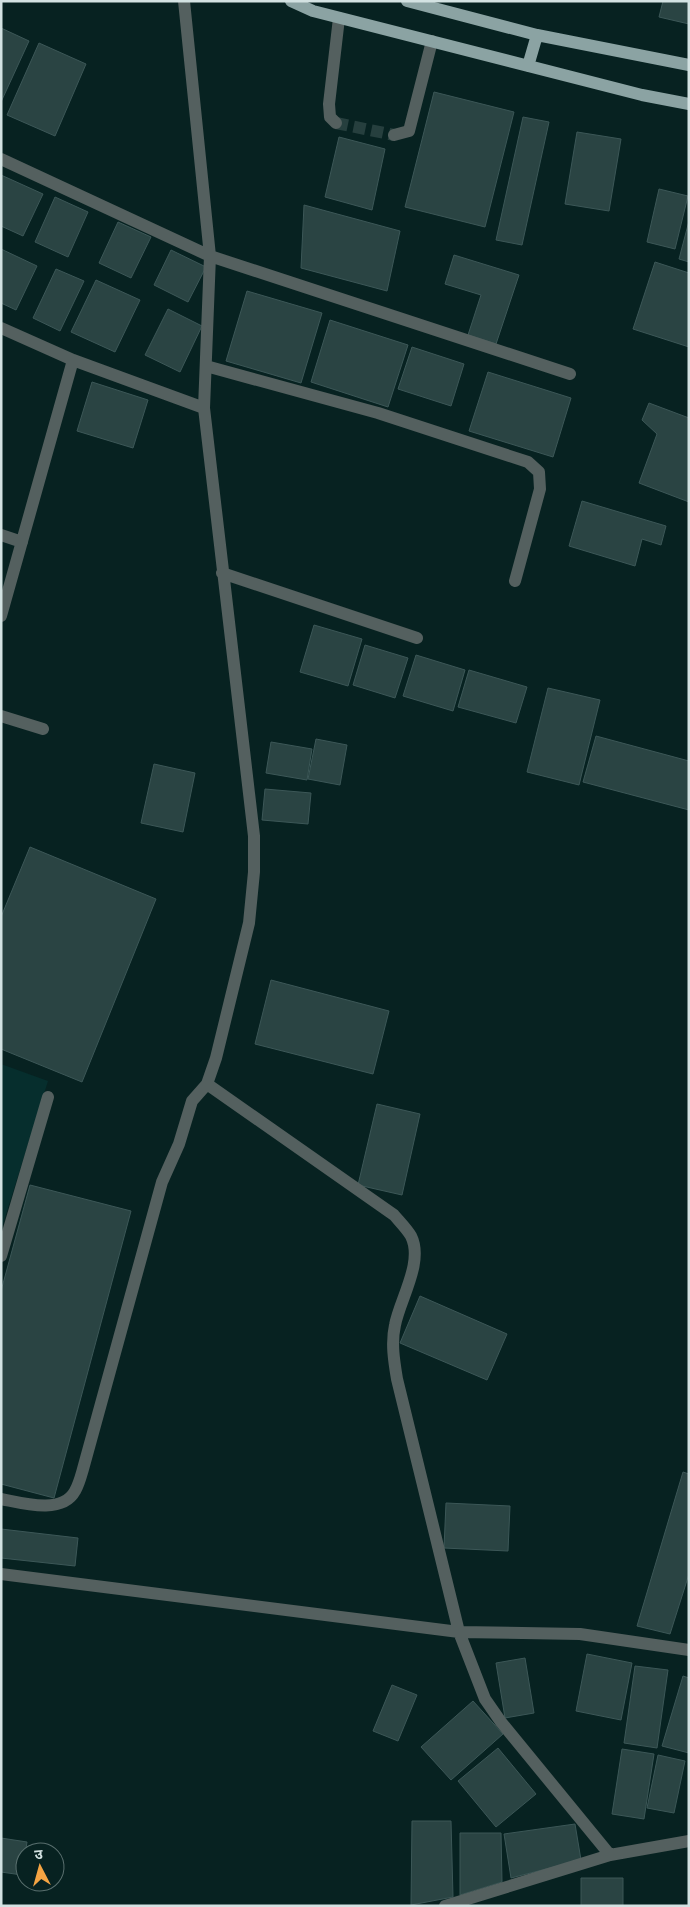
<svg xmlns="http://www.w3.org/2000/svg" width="690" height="1907" viewBox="0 0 690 1907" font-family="Raleway,'Noto Sans Devanagari',sans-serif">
<rect width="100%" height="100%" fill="#072221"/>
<path fill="#062e2d" d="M1,1064L48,1081L1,1230Z"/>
<path fill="#2a4443" stroke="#3c5757" d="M663,1H689V24L659,17Z
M1,28L29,41L1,102Z
M39,43L86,64L55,136L7,115Z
M434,92L514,112L485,227L405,207Z
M523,117L549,122L522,245L496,240Z
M577,132L621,139L609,211L565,204Z
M339,137L385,149L372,210L325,197Z
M1,175L43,194L23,236L1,226Z
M659,189L688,196L675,249L647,242Z
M55,197L88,212L68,257L35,242Z
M304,205L400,231L387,291L301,268Z
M689,221V262L679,259Z
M118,222L151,237L131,278L99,263Z
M1,249L37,266L16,310L1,303Z
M171,250L206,267L188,302L154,285Z
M454,255L519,275L496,344L468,335L481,295L445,284Z
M655,262L689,273V347L633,329Z
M56,269L84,281L60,331L33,318Z
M96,280L140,300L115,352L71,332Z
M247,291L322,313L301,383L226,361Z
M168,309L202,326L180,372L145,355Z
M330,320L408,345L388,407L311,382Z
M412,347L464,364L451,406L398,389Z
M488,372L571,398L553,457L469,431Z
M92,382L148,400L133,448L77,431Z
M649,403L689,418V502L639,483L657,434L642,420Z
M582,501L666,526L661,545L642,539L635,566L569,546Z
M314,625L362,639L348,686L300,672Z
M365,645L408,658L395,698L353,685Z
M416,655L465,670L453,711L403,696Z
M469,670L527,687L516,723L458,707Z
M548,688L600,700L579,785L527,772Z
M596,736L689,761V810L583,782Z
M316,739L347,745L340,785L308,779Z
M271,742L312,749L307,780L266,773Z
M154,764L195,773L183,832L141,823Z
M265,789L311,793L308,824L262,820Z
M30,847L156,899L82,1082L1,1049V917Z
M271,980L389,1011L373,1074L255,1044Z
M377,1104L420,1114L402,1195L358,1185Z
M30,1185L131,1211L54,1498L1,1484V1291Z
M420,1296L507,1334L487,1380L400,1343Z
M683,1472L689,1474V1574L670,1634L637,1626Z
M446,1503L510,1506L508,1551L444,1548Z
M1,1529L78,1538L75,1566L1,1558Z
M587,1654L632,1663L621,1720L576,1711Z
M525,1658L534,1713L505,1718L496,1663Z
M635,1666L668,1670L657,1748L624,1743Z
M683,1676L689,1678V1753L662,1746Z
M392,1685L417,1695L398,1741L373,1731Z
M473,1701L503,1734L451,1780L421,1747Z
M498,1748L536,1794L496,1827L458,1781Z
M622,1749L654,1754L644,1819L612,1814Z
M658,1755L685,1761L674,1813L647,1808Z
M412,1821H451L453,1897L411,1905Z
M575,1824L581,1860L511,1878L504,1834Z
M460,1833H501L502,1882L460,1895Z
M1,1838L27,1842L22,1875L1,1872Z
M581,1878H623V1906H581Z"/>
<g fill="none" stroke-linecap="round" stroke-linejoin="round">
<path stroke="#263f3e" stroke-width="12" stroke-dasharray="12 6" stroke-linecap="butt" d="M336,123L394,135"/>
<path stroke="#54605f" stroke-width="12" d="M336,123L330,117L329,104L339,18
M394,135L409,131L432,41
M1,159L210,256L570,374
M1,328L73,360L204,408
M206,366L378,413L528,462L539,472L540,489L515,581
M1,535L22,542
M222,573L417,638
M1,616L73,360
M1,716L43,729
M207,1084L394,1215C399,1221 407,1229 411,1236C424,1262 400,1299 395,1325C391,1343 394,1361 397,1379L459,1632L485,1699L501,1722L610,1855
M1,1256L48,1097
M1,1499C22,1503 62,1515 75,1491C79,1484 81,1476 83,1469L162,1182L179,1144L192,1101L207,1084L216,1058L249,923L254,872V836L204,408L210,256L184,1
M1,1574L459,1632L580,1634L689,1650
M445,1906L610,1855L689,1841"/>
<path stroke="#8ba3a3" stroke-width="12" d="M291,1L313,11L642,95L689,104
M407,1L537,35L689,65
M528,66L537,35"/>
</g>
<rect width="690" height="1907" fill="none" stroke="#d3e2e2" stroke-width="5"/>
<g transform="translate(40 1867) rotate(354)"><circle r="24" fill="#072221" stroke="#596f6e"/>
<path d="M0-4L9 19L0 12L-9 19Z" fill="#f4a443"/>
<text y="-8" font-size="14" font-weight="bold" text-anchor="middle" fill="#d3e2e2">उ</text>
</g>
</svg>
